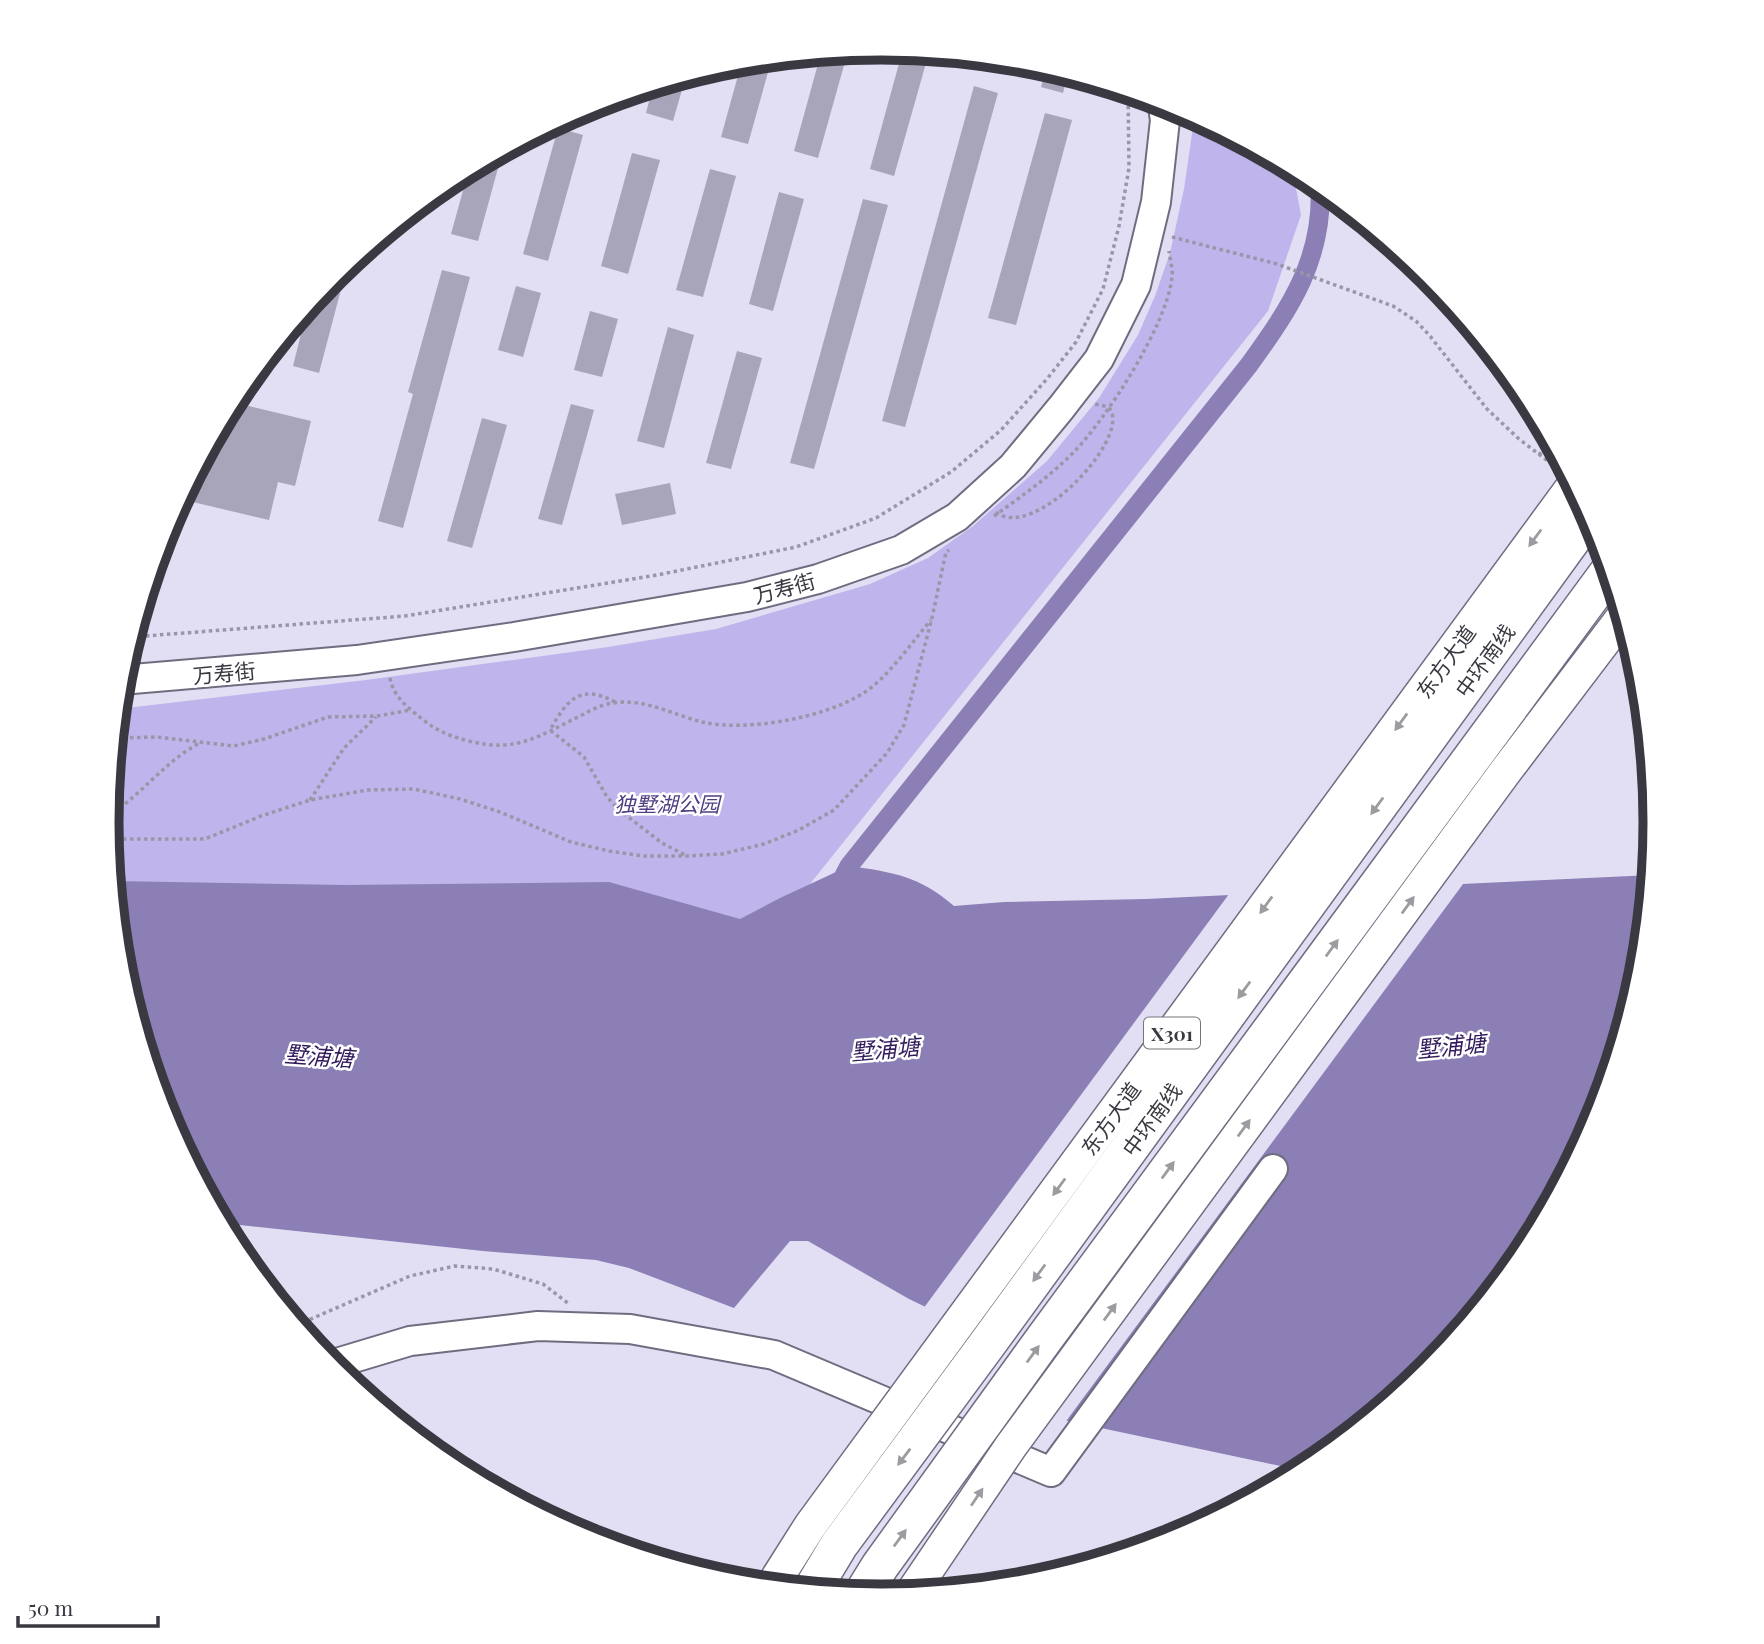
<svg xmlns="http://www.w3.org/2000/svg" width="1764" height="1644" viewBox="0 0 1764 1644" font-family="'Playfair Display','Noto Sans SC',serif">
<rect width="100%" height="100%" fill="#e2def4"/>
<path fill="#c0b4ec" d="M1192,113L1292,167L1301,215L1268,311L810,884L784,937L118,934L107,822L118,709L366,680L608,647L716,629L870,584L928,558L973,526L1047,461L1099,398L1138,335L1155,296L1170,253L1184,189L1193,127Z"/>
<path fill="#8b7fb5" d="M849,866C892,872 920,876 954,906L1004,902L1146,899L1652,875L1642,974L1598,1119L1526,1253L1430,1370L1304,1471L1021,1411L1090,1328L1024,1277L959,1323L909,1299L808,1241H790L734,1308L629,1268L596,1260L483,1251L222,1223L166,1118L122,973L113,881L345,885L609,882L740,919L780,898Z"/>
<path fill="#e2def4" d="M1466,880L1064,1424L1020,1415L1018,1409L1086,1329L1024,1281L959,1326L923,1309L1232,890Z"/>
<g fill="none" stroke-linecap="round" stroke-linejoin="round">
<path stroke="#8b7fb5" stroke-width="19" d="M837,889L849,866L1249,365C1291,307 1324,258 1320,184"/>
</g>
<path fill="#a8a4b9" d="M903,49L928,56L894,176L870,169Z
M848,51L818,158L794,151L821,53Z
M772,58L748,144L721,137L742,61Z
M1047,66L1068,73L1063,93L1041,87Z
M686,76L673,121L646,113L653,86Z
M974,86L998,93L905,427L882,421Z
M1045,113L1072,120L1016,325L988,318Z
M558,128L583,135L548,261L523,254Z
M503,150L478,241L451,234L469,169Z
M632,153L660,160L628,274L601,266Z
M710,169L736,176L703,297L676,290Z
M779,192L804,199L773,311L749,304Z
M863,199L888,205L814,469L790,463Z
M442,270L470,277L403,528L378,521L413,394L408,392Z
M333,275L344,278L319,373L293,366L308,306Z
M516,286L541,293L523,357L498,350Z
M590,311L618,319L602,377L574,370Z
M668,327L694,335L664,448L637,441Z
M737,351L762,358L731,469L706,463Z
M232,402L311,421L295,486L278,482L269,520L180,499Z
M571,404L594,410L562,525L538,519Z
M482,418L507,425L472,548L447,541Z
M670,483L676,514L622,525L615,494Z"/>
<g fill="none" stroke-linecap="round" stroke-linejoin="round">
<defs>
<path id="secondary" d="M121,680L357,660L514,637L747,597L818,579L901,550L957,517L1013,466L1061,408L1099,359L1136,285L1156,202L1165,120L1162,101
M330,1365L410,1341L538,1326L630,1329L774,1355L1051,1472L1273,1169"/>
</defs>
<use href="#secondary" stroke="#706c80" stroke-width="32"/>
<path stroke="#9996a7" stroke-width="3.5" stroke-dasharray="3.5 3.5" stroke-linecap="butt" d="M1172,237L1277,264L1393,306L1416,321L1430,336L1487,409L1519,439L1557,468
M1539,455L1551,438
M996,512C1032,542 1127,443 1111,411C1108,404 1098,406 1092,403
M994,516C1022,496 1049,477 1073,453C1107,418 1167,325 1172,277C1173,269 1170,259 1169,251
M132,637L405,616L657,575L796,547L876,518L951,472L1001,430L1047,379L1076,342L1103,289L1119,226L1129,168L1128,91
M390,678C394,699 410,709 426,722C439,732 453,737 469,741C518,754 542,734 584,714C593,709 603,704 614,703C644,698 674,715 702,722C747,732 823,718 862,694C888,678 911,643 931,620
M615,702C580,683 567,700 550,730L584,757L607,797L619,810L662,843L685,855
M116,738L157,737L234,746L264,739L328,717L377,716L411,710
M310,800L344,748L376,717
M108,816C142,795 164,762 198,744
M109,839H205L261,816L310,800L368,790L414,789L460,799L500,812L571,842L609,851L644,856H686L722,854L764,844L799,830L834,810L887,753L904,725L932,618L946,552L949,550
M297,1325L410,1276L455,1266L493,1269L543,1284L569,1304"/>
<use href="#secondary" stroke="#fff" stroke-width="28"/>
<defs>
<path id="primary-bridge" d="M772,1586L810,1526L1575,483
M911,1594L1011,1446L1505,772L1625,614"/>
<path id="highway-bridge" d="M812,1590L839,1545L988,1343L1591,513
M862,1595L880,1566L1044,1339L1611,569"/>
</defs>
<use href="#primary-bridge" stroke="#706c80" stroke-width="35" stroke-linecap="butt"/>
<use href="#highway-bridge" stroke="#706c80" stroke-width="40" stroke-linecap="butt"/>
<use href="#primary-bridge" stroke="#fff" stroke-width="32"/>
<use href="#highway-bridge" stroke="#fff" stroke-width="37"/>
</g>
<defs><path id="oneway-solid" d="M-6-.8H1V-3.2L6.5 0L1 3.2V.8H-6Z" transform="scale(1.75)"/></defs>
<g fill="#9c9ca0">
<use href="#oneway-solid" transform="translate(1535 538) rotate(126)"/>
<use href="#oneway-solid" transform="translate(1401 722) rotate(126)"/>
<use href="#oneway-solid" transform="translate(1377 806) rotate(126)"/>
<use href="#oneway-solid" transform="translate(1266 905) rotate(126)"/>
<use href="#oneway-solid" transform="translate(1408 905) rotate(-54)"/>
<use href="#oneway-solid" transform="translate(1332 948) rotate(-54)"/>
<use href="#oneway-solid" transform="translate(1244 990) rotate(126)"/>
<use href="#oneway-solid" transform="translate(1244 1128) rotate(-54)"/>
<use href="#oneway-solid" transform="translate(1168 1170) rotate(-54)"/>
<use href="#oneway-solid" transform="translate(1059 1187) rotate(126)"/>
<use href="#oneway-solid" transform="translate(1039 1273) rotate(126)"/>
<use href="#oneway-solid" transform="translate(1110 1312) rotate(-54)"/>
<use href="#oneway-solid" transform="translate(1033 1354) rotate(-54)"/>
<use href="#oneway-solid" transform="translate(904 1457) rotate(127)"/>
<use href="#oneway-solid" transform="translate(977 1497) rotate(-56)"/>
<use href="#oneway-solid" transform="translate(900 1538) rotate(-54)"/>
</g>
<g text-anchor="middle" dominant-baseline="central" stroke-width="5" stroke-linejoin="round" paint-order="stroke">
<rect fill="#fff" stroke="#75747b" stroke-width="2" x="1144" y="1017.5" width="56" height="31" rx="5"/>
<g font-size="19" font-weight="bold" fill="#3a3942">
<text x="1172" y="1033">X301</text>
</g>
<g font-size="21" fill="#3a3942" stroke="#fff">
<text transform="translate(784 587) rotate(-15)">万寿街</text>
<text transform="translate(1484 660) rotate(-54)">中环南线</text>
<text transform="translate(1445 661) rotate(-54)">东方大道</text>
<text transform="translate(224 672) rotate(-5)">万寿街</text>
<text transform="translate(1110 1118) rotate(-54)">东方大道</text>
<text transform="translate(1151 1119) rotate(-54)">中环南线</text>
</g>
<g font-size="21" font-style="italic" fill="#513e83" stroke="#fff">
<text x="667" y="803">独墅湖公园</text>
</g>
<g font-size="23" font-style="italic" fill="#321b5d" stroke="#fff">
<text transform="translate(1451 1045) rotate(-6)">墅浦塘</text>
<text transform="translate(885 1048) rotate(-5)">墅浦塘</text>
<text transform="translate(319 1055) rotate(4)">墅浦塘</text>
</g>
</g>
<path d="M0 0H1764V1644H0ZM119 822a762 762 0 1 1 1524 0a762 762 0 1 1-1524 0Z" fill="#fff" fill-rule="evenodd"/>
<path fill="none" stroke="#3a3942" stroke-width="9" d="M119 822a762 762 0 1 1 1524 0a762 762 0 1 1-1524 0Z"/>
<path d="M18 1616v10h140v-10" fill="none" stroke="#3a3942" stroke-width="3.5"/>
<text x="28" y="1616" font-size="21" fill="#3a3942" stroke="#ffffff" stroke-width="5" paint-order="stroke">50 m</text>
</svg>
